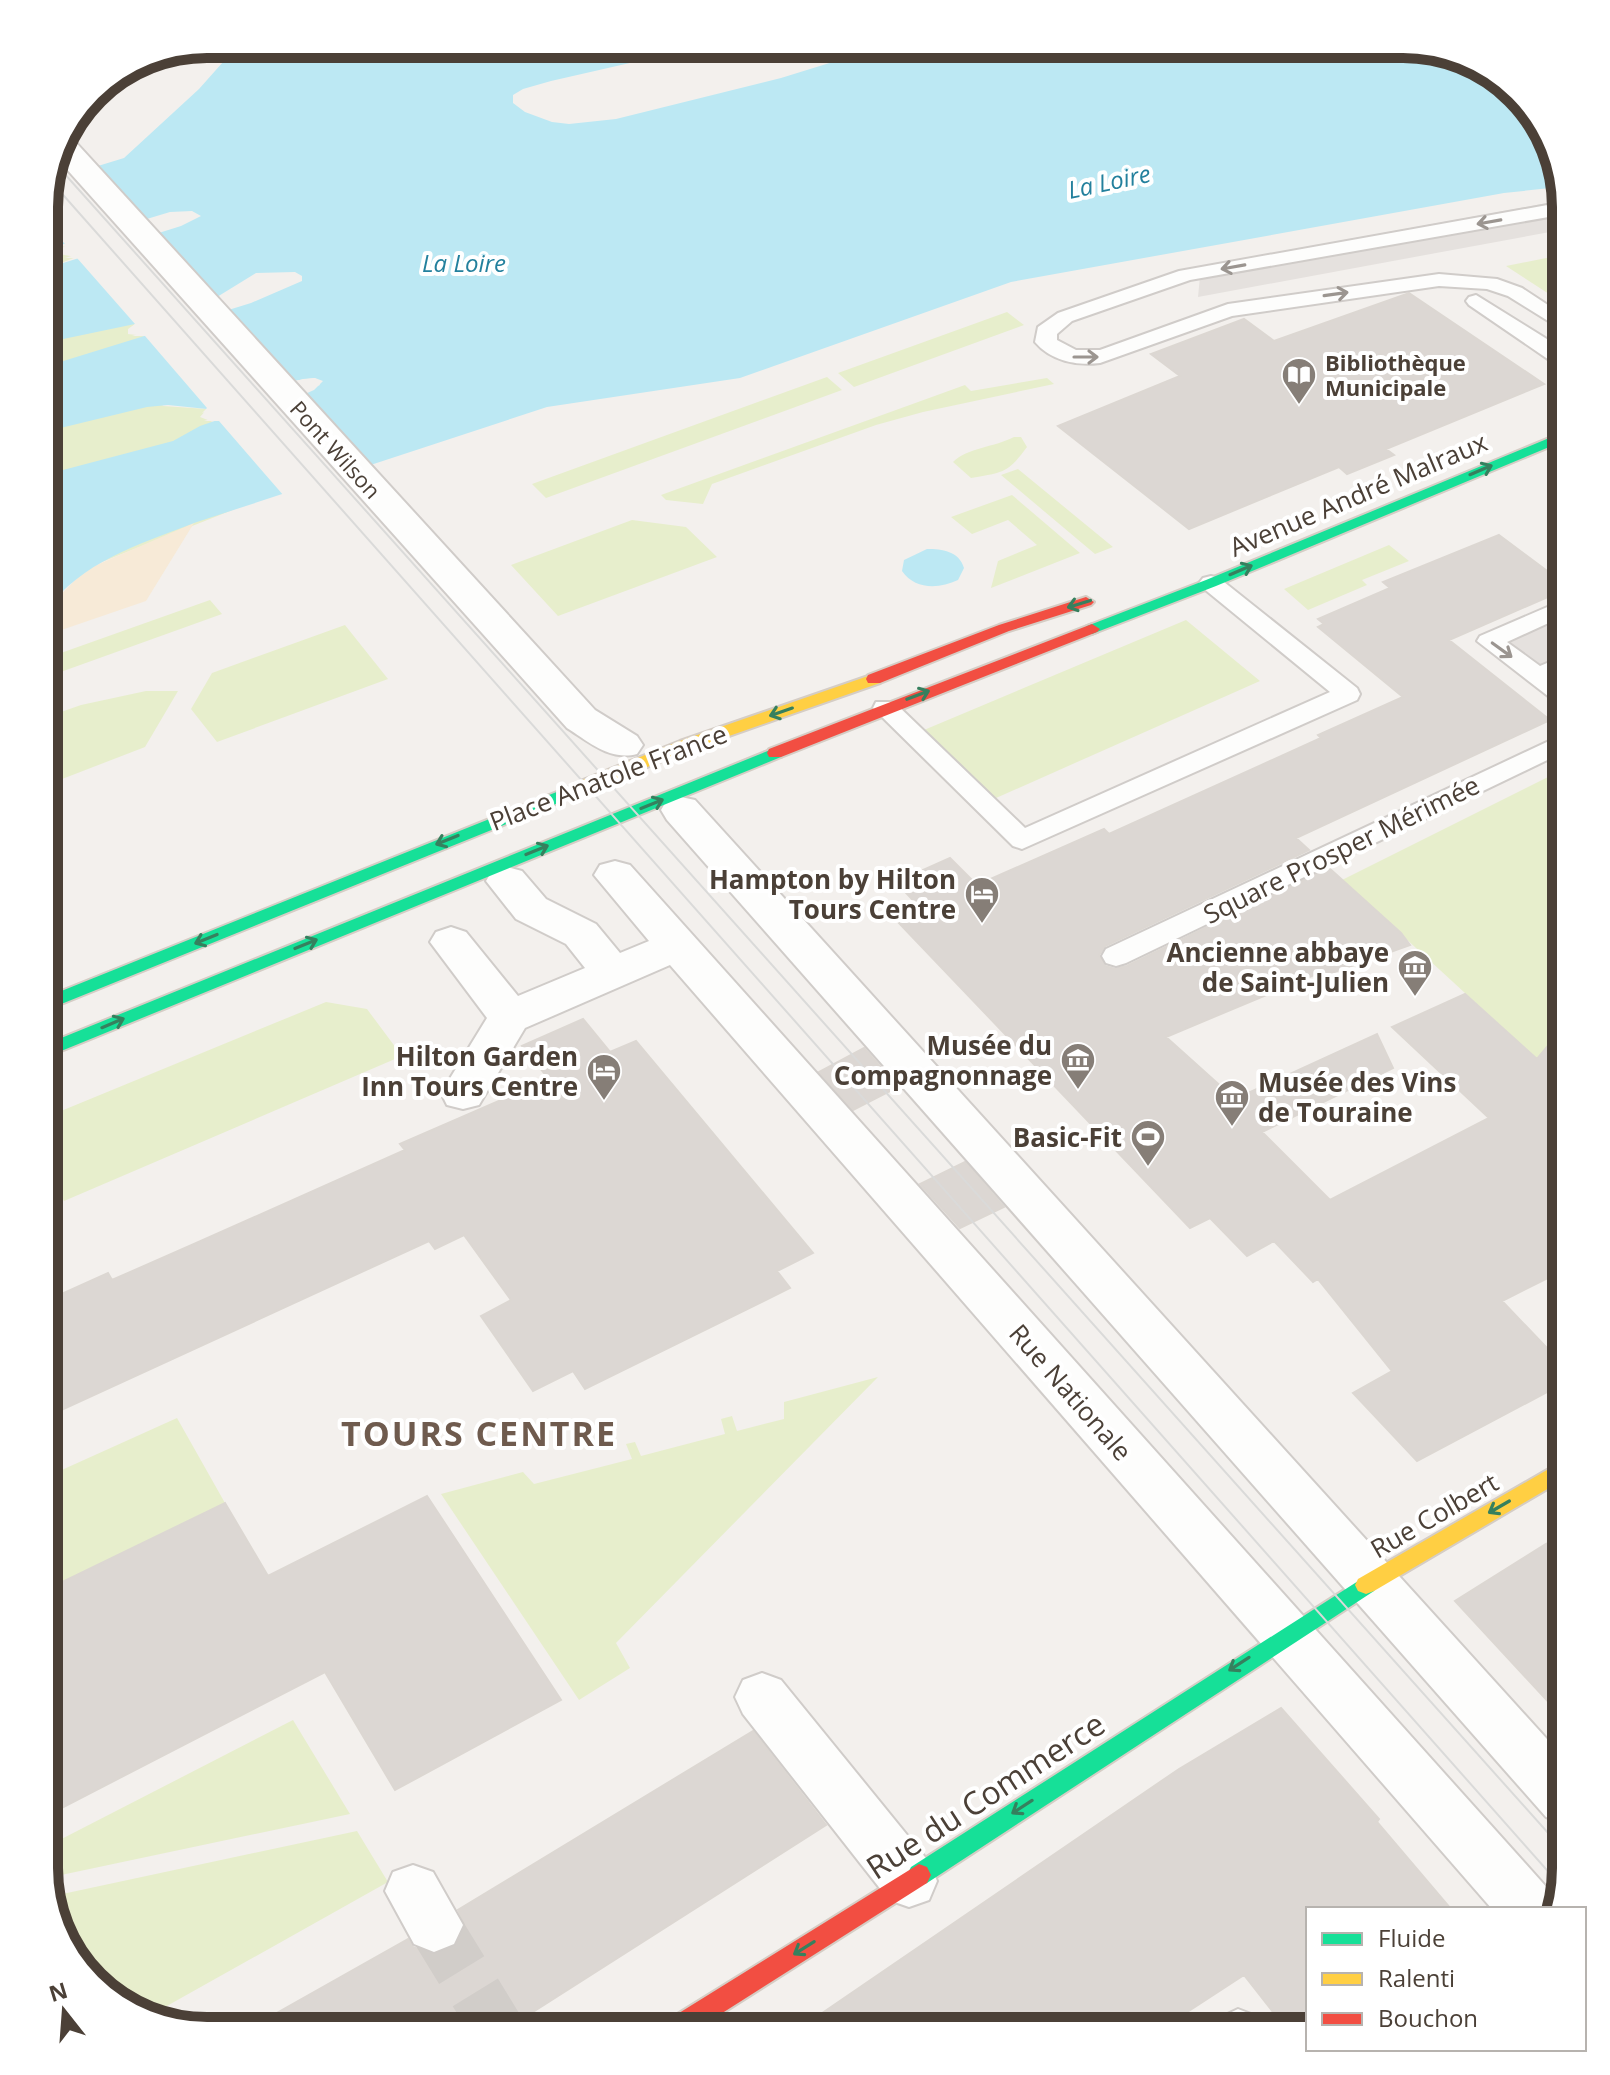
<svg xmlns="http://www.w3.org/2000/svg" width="1610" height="2075" viewBox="0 0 1610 2075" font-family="'Open Sans',sans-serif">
<rect width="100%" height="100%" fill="#f3f0ed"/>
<path fill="#e7eecc" d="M66,246L59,254L76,257L51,267L135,324L128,329V334L145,336L115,347L163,406L207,409L200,417L213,422L187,434L245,505L44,585V250Z
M1566,254V305L1506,266Z
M1007,312L1024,325L854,387L838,373Z
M827,377L842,390L546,498L532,484Z
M1047,378L1054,384L923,412L876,425L712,484L703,504L666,500L661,495L965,385L971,391Z
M1014,437H1021L1027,447C1007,474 1003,472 971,478L953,462C967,448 995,447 1014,437Z
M1018,469L1113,547L1095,554L1001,475Z
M1012,495L1080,553L991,588L998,561L1037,545L1008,520L972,534L951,517Z
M632,520L686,527L717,557L558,616L511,565Z
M1389,545L1409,561L1362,580L1367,585L1308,610L1284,589Z
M210,600L222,614L44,678V659Z
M1186,620L1260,681L996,798L924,730Z
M345,625L388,679L217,742L191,709L212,673Z
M146,691H178L145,747L44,786V718L81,705Z
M1566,768V1024L1539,1061L1342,880Z
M326,1002L367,1009L402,1056L64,1201L44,1163V1118Z
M878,1377L616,1643L630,1668L579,1700L441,1494L523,1472L534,1484L632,1459L626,1444L635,1442L641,1456L725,1434L721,1419L732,1416L737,1431L784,1419V1402Z
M177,1418L225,1503L44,1591V1478Z
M293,1720L350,1814L47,1878L44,1848Z
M357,1831L388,1882L149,2016L126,2009L71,1958L53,1896Z"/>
<path fill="#f7ead7" d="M194,523L146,601L44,636V612L85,570Z"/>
<path fill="#e5e1de" d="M1564,200L1566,229L1198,297L1201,266Z
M1566,616V697L1500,644Z"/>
<path fill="#bce8f3" d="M239,44H713L551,81L523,89L513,95V103L525,112L552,122L569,124L616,119L781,78L891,44H1413L1484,66L1539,117L1560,187L1504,193L1011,282L740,378L547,407L194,523C136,546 84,560 44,612V475L173,441L200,426L320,385L315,378L303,379L207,409L168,405L147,407L44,432V367L251,303L302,281V276L295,272L256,273L217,297L135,324L44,343V269L181,226L201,216L192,211L170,212L44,250V196L49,181L124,158L199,89Z
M927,549C942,549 959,551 964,568L958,580C939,589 915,590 902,571L904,560Z"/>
<path fill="#f3f0ed" d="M94,163L147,220L166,218L59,251L66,245L44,222V196L50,176Z
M170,225L159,233L217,297L226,295L218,301L128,330L135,324L77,258H65Z
M243,301L229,310L291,381L315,378L323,381L314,390L305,394L371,468L284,496L219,421H204L303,390L317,383L293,385L202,413L207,408L145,336H132Z"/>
<path fill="#dcd7d3" stroke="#dcd7d2" stroke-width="2" d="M1409,293L1544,384L1386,449L1394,455L1347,474L1339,467L1189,529L1058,426L1180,376L1151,354L1244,319L1274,341Z
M1499,535L1566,585V589L1449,640L1550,720L1296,838L1309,850L1105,946L1099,955L1105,966L1115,969L1127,966L1329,868L1401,933L1410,945L1318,978L1314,975L1166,1037L1235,1099L1377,1034L1393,1068L1262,1132L1330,1200L1489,1118L1392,1027L1465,994L1537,1059L1566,1024V1269L1502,1301L1566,1368V1382L1417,1461L1353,1393L1392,1371L1318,1279L1313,1282L1274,1241L1247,1256L1210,1218L1190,1228L899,923L924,912L896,882L950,858L977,885L1104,829L1109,834L1321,738L1318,735L1403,697L1318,627L1324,624L1318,619L1390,588L1383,582Z
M583,1019L610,1052L636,1041L813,1253L777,1271L790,1288L585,1389L573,1371L533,1391L481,1316L511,1300L464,1235L435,1249L429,1241L44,1418V1302L108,1273L112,1280L194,1244L405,1150L400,1144L549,1079L522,1046Z
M864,1048L898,1087L853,1110L819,1072Z
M965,1162L1004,1207L960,1228L920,1184Z
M427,1496L561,1700L395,1790L325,1672L44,1817V1591L225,1503L268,1576Z
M1566,1536V1721L1455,1601L1546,1544Z
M1281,1708L1379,1819L1377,1822L1451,1909H1308V2031H1288L1244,1975L1158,2031H796L1179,1769Z
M753,1731L826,1825L503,2031H245L408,1939L413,1947L433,1955L455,1947L466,1926L458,1910Z"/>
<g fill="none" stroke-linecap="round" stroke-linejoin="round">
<path stroke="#d1cdc9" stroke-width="53" stroke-dasharray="53 26" stroke-linecap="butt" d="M434,1925L499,2031"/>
<defs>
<path id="lane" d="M1564,202L1566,214L1190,280L1072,321L1057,334V340L1076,350H1100L1228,304L1439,274L1497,279L1522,288L1566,317V332L1508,296L1487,289L1439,286L1232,316L1100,363C1077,366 1051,361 1035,342L1038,327L1058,313L1179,271Z
M1476,295L1566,351V367L1558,366L1469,305L1466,301L1469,297Z
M1211,576L1219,578L1357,688L1360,694L1357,700L1022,849L1013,846L873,708L876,702H894L1025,828L1330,692L1203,588L1199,583L1203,578Z
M1566,599V615L1507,642L1540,666L1566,655V673L1556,678L1566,685V705L1557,703L1477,641L1480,636Z
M1566,733V751L1126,963L1116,966L1106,963L1102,956L1106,949Z
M1238,2009L1251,2014L1257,2027L1255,2031H1213L1219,2018Z"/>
<path id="street" d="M62,134L70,136L595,710L637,736L643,745L637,754C610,761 589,742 567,728L55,156Z
M681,797L695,800L1566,1760V1824L1546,1817L667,820L661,810L667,800Z
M615,861L630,865L1549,1890L1555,1909H1492L670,965L525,1028L479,1105L463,1109L447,1105L441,1093L487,1018L430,942L436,932L451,927L466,932L518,996L585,968L566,944L516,919L486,881L492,871L507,867L522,871L546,899L596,924L620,953L649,941L594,875L600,865Z
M762,1673L781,1680L929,1862L937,1881L929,1900L909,1907L889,1900L743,1714L735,1697L743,1680Z
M413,1865L433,1872L463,1925L454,1944L434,1952L414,1944L385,1891L393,1872Z"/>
<path id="fast" d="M1566,431V440L1216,586L1097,632L1092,634L1084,629L1087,626L1206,580Z
M775,748L781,749L783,753L781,757L44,1058V1045Z
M584,781L592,786L590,790L44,1011V998Z
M1366,1576L1374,1579L1377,1585L1374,1591L927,1883L919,1886L911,1883L907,1875L911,1867Z"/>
<path id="slow" d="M874,674L882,679L880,683L692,749L590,790L584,791L576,786L578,782L680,741Z
M1566,1459V1478L1374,1591L1366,1594L1358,1591L1355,1585L1358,1579Z"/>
<path id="jam" d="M1086,597L1094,602L1091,605L1009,631L880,683H868L866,679L868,675L999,625Z
M1092,624L1100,629L1097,632L781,757H769L767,753L769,749Z
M919,1864L927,1867L931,1875L927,1883L694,2031H660L663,2023Z"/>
</defs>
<use href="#lane" stroke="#d0ccc9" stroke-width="4"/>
<use href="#street" stroke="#d0ccc9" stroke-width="4"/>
<use href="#fast" stroke="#d5cdc5" stroke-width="4"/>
<use href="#slow" stroke="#d5cdc5" stroke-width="4"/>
<use href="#jam" stroke="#d5cdc5" stroke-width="4"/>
<use href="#lane" fill="#fdfdfc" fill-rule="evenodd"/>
<use href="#street" fill="#fdfdfc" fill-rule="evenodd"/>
<use href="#fast" fill="#16e098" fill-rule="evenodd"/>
<use href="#slow" fill="#ffcf43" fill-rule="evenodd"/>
<use href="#jam" fill="#f24e42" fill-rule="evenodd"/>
<path stroke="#dadad9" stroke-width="2" d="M54,162L1566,1853
M49,179L1561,1886"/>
</g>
<defs><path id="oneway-shaft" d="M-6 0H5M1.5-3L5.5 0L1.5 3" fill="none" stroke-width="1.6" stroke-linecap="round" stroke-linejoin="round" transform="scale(2)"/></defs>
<g stroke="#9b9590">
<use href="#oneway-shaft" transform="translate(1489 222) rotate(170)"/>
<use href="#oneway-shaft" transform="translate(1233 267) rotate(170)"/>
<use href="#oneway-shaft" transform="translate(1336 294) rotate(-8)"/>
<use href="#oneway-shaft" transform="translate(1086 357)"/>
<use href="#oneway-shaft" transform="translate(1502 650) rotate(36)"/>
</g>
<g stroke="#36805e">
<use href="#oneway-shaft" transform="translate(1481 470) rotate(-23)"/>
<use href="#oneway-shaft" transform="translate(1241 570) rotate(-23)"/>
<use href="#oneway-shaft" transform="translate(1079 604) rotate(163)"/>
<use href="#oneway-shaft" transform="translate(918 695) rotate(-21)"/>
<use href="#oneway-shaft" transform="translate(781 712) rotate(161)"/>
<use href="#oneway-shaft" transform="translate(652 804) rotate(-22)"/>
<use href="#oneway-shaft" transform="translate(447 840) rotate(158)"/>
<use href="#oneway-shaft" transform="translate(537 850) rotate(-22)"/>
<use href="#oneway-shaft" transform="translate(206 939) rotate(158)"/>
<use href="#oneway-shaft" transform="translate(306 944) rotate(-22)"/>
<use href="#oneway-shaft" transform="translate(113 1023) rotate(-23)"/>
<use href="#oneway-shaft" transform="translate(1499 1507) rotate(150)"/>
<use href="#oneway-shaft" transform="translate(1239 1664) rotate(147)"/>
<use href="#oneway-shaft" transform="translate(1022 1807) rotate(147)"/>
<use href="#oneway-shaft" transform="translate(804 1948) rotate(148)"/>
</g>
<defs>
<symbol id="library-pin" viewBox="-11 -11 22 30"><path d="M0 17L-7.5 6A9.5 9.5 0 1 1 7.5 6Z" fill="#867e77" stroke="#fff"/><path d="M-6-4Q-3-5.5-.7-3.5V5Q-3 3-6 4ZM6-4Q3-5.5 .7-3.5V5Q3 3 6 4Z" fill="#fff"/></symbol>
<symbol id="hotel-pin" viewBox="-11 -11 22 30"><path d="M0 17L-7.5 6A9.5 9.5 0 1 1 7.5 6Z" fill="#867e77" stroke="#fff"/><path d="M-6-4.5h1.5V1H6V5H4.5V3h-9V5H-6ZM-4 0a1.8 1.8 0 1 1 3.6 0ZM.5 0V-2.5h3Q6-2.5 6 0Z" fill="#fff"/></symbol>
<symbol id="museum-pin" viewBox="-11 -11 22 30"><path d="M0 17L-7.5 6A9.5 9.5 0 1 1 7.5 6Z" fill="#867e77" stroke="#fff"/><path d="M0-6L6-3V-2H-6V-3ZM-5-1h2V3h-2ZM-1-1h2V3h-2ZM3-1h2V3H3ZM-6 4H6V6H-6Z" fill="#fff"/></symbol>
<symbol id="stadium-pin" viewBox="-11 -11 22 30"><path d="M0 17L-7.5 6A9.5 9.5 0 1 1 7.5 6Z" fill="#867e77" stroke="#fff"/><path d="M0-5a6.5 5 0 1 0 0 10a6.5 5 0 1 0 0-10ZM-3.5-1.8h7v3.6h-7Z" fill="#fff"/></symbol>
</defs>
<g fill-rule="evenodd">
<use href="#library-pin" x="1279" y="355" width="40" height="54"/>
<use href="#hotel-pin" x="962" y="874" width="40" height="54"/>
<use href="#museum-pin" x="1395" y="947" width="40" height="54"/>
<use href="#museum-pin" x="1058" y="1040" width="40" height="54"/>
<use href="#hotel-pin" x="584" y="1051" width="40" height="54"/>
<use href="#museum-pin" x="1212" y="1077" width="40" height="54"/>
<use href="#stadium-pin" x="1128" y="1117" width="40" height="54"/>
</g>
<g text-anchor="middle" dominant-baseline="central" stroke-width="8" stroke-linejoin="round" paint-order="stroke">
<g font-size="22" font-weight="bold" fill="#4b4037" stroke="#fff" text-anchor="start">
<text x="1325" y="362">Bibliothèque<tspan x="1325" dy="25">Municipale</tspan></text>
</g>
<g font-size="22" fill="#4b4037" stroke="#fff">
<text transform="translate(336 449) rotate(48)">Pont Wilson</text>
</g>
<g font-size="24" font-style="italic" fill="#23809d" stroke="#fff">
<text transform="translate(1109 181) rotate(-12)">La Loire</text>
<text x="464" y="262">La Loire</text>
</g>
<g font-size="26" fill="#4b4037" stroke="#fff">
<text transform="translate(1358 494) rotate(-23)">Avenue André Malraux</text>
<text transform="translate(608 777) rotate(-21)">Place Anatole France</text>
<text transform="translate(1341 849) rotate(-26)">Square Prosper Mérimée</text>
<text transform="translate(1071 1392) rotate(49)">Rue Nationale</text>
<text transform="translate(1434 1515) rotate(-30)">Rue Colbert</text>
</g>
<g font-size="26" font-weight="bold" fill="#4b4037" stroke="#fff" text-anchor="end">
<text x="956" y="879">Hampton by Hilton<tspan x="956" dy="30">Tours Centre</tspan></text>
<text x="1389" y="952">Ancienne abbaye<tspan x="1389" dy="30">de Saint-Julien</tspan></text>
<text x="1052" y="1045">Musée du<tspan x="1052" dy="30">Compagnonnage</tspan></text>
<text x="578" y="1056">Hilton Garden<tspan x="578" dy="30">Inn Tours Centre</tspan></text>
<text x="1258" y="1082" text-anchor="start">Musée des Vins<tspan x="1258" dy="30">de Touraine</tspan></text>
<text x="1122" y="1137">Basic-Fit</text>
</g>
<g font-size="32" fill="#4b4037" stroke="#fff">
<text transform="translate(985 1795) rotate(-33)">Rue du Commerce</text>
</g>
<g font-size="34" font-weight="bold" letter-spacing="2" fill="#6f5b4e" stroke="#fff">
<text x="479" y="1433">TOURS CENTRE</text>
</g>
</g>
<path d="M0 0H1610V2075H0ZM207 58H1403A149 149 0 0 1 1552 207V1868A149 149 0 0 1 1403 2017H207A149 149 0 0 1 58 1868V207A149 149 0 0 1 207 58Z" fill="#fff" fill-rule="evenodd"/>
<path fill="none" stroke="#4b4037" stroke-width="10" d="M207 58H1403A149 149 0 0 1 1552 207V1868A149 149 0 0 1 1403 2017H207A149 149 0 0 1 58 1868V207A149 149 0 0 1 207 58Z"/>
<rect x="1306" y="1907" width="280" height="144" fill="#ffffff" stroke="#b7b3af" stroke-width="2"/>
<rect x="1322" y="1933" width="40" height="12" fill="#16e098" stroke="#b7b3af" stroke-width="2"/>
<text x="1378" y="1947" font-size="24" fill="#4b4037">Fluide</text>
<rect x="1322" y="1973" width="40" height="12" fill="#ffcf43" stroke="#b7b3af" stroke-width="2"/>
<text x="1378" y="1987" font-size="24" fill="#4b4037">Ralenti</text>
<rect x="1322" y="2013" width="40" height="12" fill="#f24e42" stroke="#b7b3af" stroke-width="2"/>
<text x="1378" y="2027" font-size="24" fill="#4b4037">Bouchon</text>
<g transform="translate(64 2011) rotate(343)" stroke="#ffffff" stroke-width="6" paint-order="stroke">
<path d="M0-6L14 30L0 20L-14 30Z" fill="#4b4037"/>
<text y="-12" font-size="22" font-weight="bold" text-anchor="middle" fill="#4b4037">N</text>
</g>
</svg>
